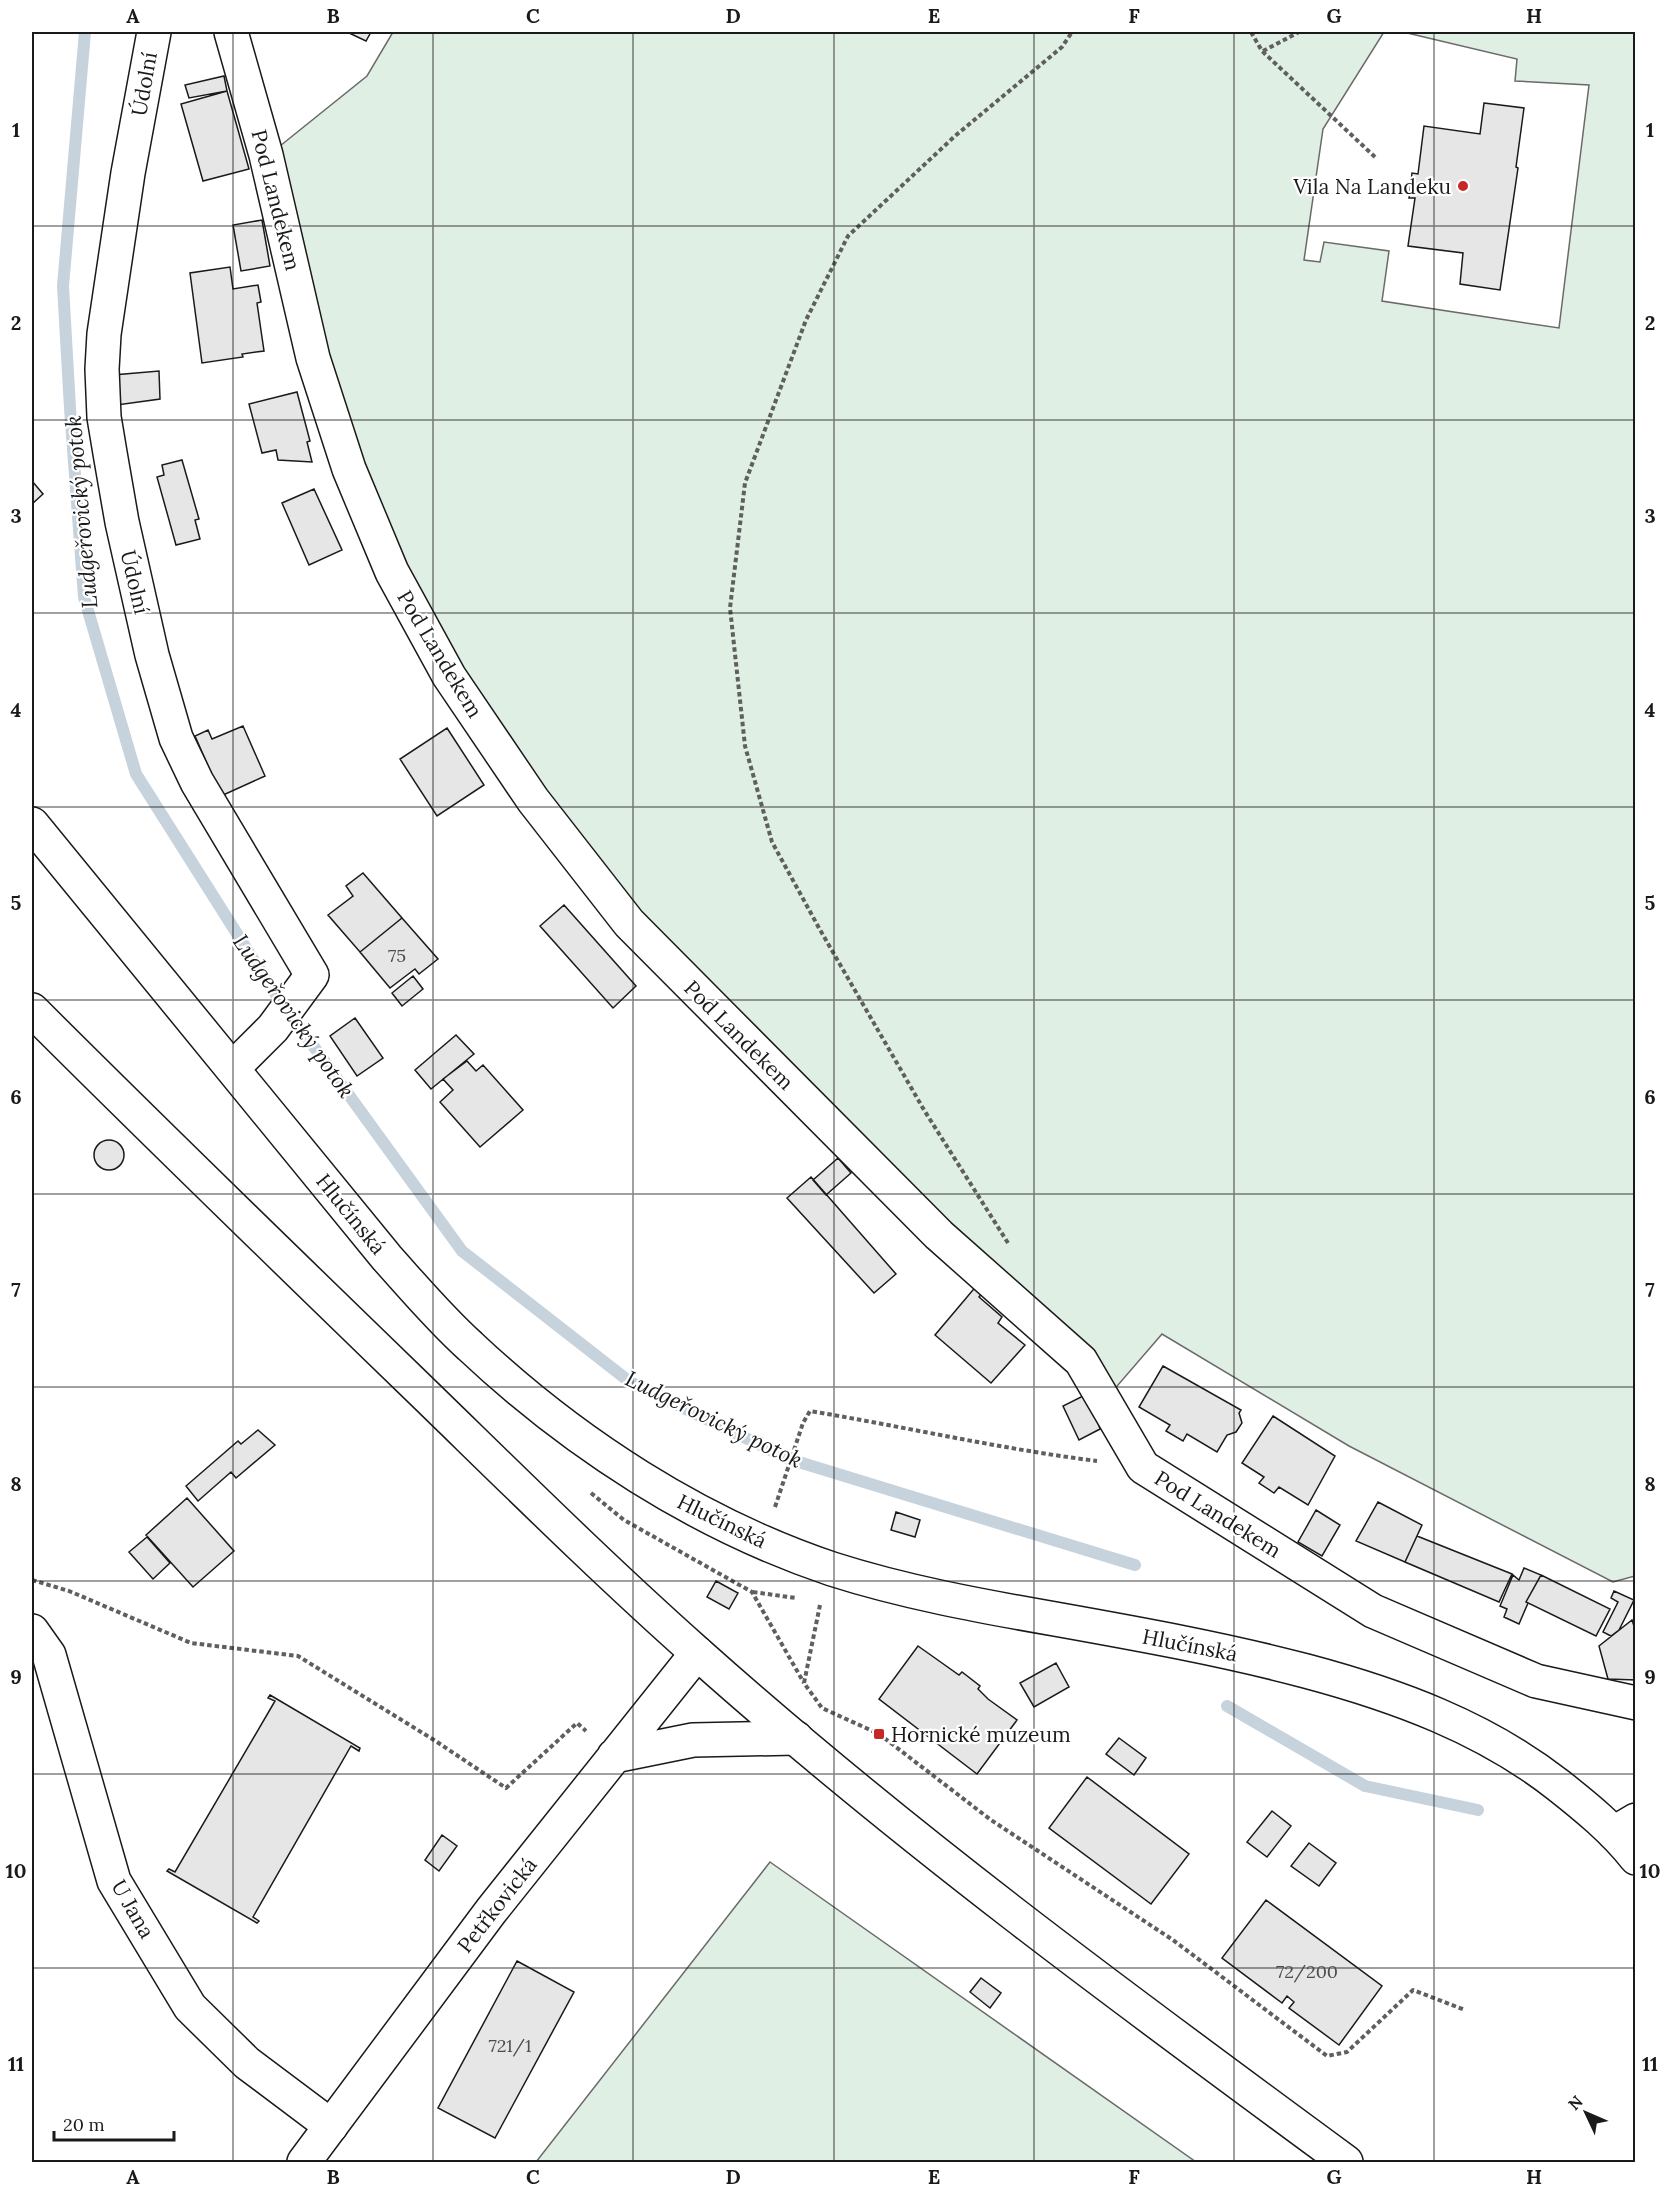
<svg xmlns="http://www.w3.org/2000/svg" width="1667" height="2194" viewBox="0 0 1667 2194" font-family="Lora,serif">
<rect width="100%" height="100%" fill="#fff"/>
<path fill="#e0efe3" stroke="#6a6a6a" stroke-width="1.5" d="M393,32H1384L1323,129L1304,260L1320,262L1324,242L1389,251L1382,301L1559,328L1589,85L1515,81L1517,59L1403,32H1635V1576L1613,1582L1349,1446L1162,1334L1112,1392L636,913L525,764L456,659L404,564L361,459L328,355L275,150L367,76Z
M770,1862L1196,2162H536Z"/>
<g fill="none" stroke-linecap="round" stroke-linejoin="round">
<path stroke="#c6d2dc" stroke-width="12" d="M85,32L63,286L70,408L84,597L136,774L272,989L462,1251L630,1382L789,1459L1135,1565
M1227,1706L1365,1786L1478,1810"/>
</g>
<path fill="#e6e6e6" stroke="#1a1a1a" stroke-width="1.5" d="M347,32H371L366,41Z
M224,76L227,91L189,98L185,85Z
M227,91L249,169L203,181L181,104Z
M1484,103L1524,108L1516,167L1518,168L1500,290L1460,284L1463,253L1408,246L1415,198H1409L1412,173L1418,174L1424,126L1480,134Z
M262,220L270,266L241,271L233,225Z
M230,267L233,289L258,285L261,302L257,303L264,351L242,354L243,357L202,363L190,273Z
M159,371L160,399L117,405L113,375Z
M297,392L310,441L307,442L312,462L278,460L276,450L262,453L249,404Z
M182,460L199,519L195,520L200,539L176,545L157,477L164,475L162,465Z
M32,481L43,494L32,504Z
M314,489L342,550L309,565L282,503Z
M243,726L265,776L221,796L195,736L208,730L212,739Z
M447,728L484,785L437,816L400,759Z
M363,873L402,918L360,952L328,915L353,896L346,886Z
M564,905L636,986L613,1008L540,926Z
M402,918L438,959L419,974L415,969L390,988L360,952Z
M413,976L423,989L402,1006L392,993Z
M355,1018L383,1058L357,1076L330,1036Z
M456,1035L474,1054L431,1089L415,1070Z
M467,1061L476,1071L483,1065L523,1110L480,1147L440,1102L453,1090L443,1079Z
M94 1155a15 15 0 1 1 30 0a15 15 0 1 1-30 0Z
M838,1158L851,1173L826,1195L813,1180Z
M811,1177L896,1274L874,1293L787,1198Z
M978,1284L985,1290L979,1297L1002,1317L998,1323L1025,1345L991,1383L935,1335Z
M1163,1366L1241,1410L1239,1413L1242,1423L1236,1432L1227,1435L1217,1452L1187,1434L1183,1441L1166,1431L1170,1425L1139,1407Z
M1087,1394L1093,1405L1100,1429L1079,1440L1063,1406Z
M1273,1416L1335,1456L1308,1505L1279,1487L1274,1493L1259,1483L1264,1477L1242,1463Z
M258,1430L275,1445L236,1478L231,1472L198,1501L186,1486L238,1441L241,1444Z
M187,1498L234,1551L193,1587L146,1535Z
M1378,1502L1422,1525L1405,1562L1356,1541Z
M1316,1510L1340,1525L1322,1556L1298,1542Z
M896,1512L920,1520L915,1537L891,1530Z
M1417,1536L1512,1574L1499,1602L1405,1562Z
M147,1537L170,1563L153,1579L129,1552Z
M1524,1568L1541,1575L1526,1602L1528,1603L1519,1624L1504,1617L1507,1609L1500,1606L1513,1575L1519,1580Z
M1541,1575L1610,1609L1596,1636L1526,1602Z
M716,1581L738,1593L729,1609L707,1597Z
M1614,1591L1634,1600L1619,1630L1611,1636L1603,1632L1618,1602L1611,1598Z
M1632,1620L1636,1632V1680L1608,1679L1599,1646Z
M918,1646L959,1675L962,1672L980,1686L978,1689L988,1699L1017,1720L977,1774L879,1699Z
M1056,1663L1069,1687L1034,1707L1020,1683Z
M270,1695L360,1748L359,1751L351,1746L253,1917L259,1921L257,1923L167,1871L169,1869L175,1872L275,1701L268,1698Z
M1119,1738L1146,1758L1134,1775L1106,1754Z
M1087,1777L1189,1854L1151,1904L1049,1828Z
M1272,1811L1291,1826L1267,1857L1247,1842Z
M442,1835L457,1846L439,1871L425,1860Z
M1309,1843L1336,1863L1319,1886L1291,1866Z
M1266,1900L1382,1986L1339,2045L1289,2008L1294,2002L1287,1996L1282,2003L1222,1958Z
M517,1961L574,1992L495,2138L438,2108Z
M981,1978L1001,1993L990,2008L970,1992Z"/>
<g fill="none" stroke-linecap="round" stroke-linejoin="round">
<defs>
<path id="street" d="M154,32L128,173L104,334L102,369L104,417L110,453L122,522L152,655L176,738L197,782L312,975L273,1028L233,1068
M231,32L266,155L313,358L349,469L392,572L449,676L533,800L629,923L939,1235L1081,1361L1143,1467L1373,1611L1536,1681L1636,1703
M32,1631L49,1655L114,1881L190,2007L247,2063L331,2126
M1614,1833L1636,1820"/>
<path id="secondary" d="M32,824L387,1258C414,1288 440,1319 470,1346C573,1443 698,1524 832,1569C904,1592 980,1606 1055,1619C1139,1634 1223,1649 1306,1671C1396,1695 1484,1727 1558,1785C1586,1807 1614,1830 1636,1858
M614,1756L693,1740L796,1738
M304,2162L491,1911L697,1653"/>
<path id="primary" d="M32,1010C156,1134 283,1257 409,1379C504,1471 597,1564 696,1652C902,1836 1124,1999 1346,2162"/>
</defs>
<use href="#street" stroke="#1a1a1a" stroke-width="36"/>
<use href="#secondary" stroke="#1a1a1a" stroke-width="36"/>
<use href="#primary" stroke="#1a1a1a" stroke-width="36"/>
<path stroke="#5f5f5f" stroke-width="4" stroke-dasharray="4.5 3" stroke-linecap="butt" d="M1251,32L1262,51L1375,157
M1263,51L1299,32
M1008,1243L924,1110L819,928L772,842L745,746L730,608L745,483L806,320L848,236L955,136L1062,47L1072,32
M591,1493L624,1520L752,1592L804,1683
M775,1507L803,1423L810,1411C906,1427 1001,1449 1097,1461
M32,1580L69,1591L191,1643L298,1656L434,1740L506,1788L577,1723L586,1731
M753,1592L796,1598
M820,1605L804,1683L822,1708L879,1734L991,1820L1173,1940L1327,2056L1347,2052L1413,1990L1465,2010"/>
<use href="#street" stroke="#fff" stroke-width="33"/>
<use href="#secondary" stroke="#fff" stroke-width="33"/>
<use href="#primary" stroke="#fff" stroke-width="33"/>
</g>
<path fill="none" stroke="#1a1a1a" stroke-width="1.5" stroke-opacity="0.55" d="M233,32V2162M433,32V2162M633,32V2162M834,32V2162M1034,32V2162M1234,32V2162M1434,32V2162M32,226H1636M32,420H1636M32,613H1636M32,807H1636M32,1000H1636M32,1194H1636M32,1387H1636M32,1581H1636M32,1774H1636M32,1968H1636"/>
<g fill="#c62828" stroke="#fff" stroke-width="2">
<circle cx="1463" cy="186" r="6"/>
<rect x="873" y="1728" width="12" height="12" rx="3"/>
</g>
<g text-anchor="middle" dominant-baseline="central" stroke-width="4.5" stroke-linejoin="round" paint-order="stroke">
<g font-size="18" fill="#4d4d4d">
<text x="397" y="955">75</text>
<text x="1307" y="1971">72/200</text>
<text x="510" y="2045">721/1</text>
</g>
<g font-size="21" fill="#1a1a1a" stroke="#fff">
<text transform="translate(144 84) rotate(-80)">Údolní</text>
<text transform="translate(276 200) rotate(76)">Pod Landekem</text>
<text transform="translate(135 582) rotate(77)">Údolní</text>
<text transform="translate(440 654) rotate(59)">Pod Landekem</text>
<text transform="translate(739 1035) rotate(45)">Pod Landekem</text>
<text transform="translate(351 1214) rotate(51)">Hlučínská</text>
<text transform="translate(1218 1514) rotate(32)">Pod Landekem</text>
<text transform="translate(722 1521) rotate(26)">Hlučínská</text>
<text transform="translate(1190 1645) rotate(11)">Hlučínská</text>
<text transform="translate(497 1905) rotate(-52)">Petřkovická</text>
<text transform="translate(133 1909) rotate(60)">U Jana</text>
</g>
<g font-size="21" fill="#1a1a1a" stroke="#fff" text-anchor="end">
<text x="1451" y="186">Vila Na Landeku</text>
<text x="891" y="1734" text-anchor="start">Hornické muzeum</text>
</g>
<g font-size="22" font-style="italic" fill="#1a1a1a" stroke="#fff">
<text transform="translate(81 512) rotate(-95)">Ludgeřovický potok</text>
<text transform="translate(294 1016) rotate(55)">Ludgeřovický potok</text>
<text transform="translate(714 1419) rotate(26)">Ludgeřovický potok</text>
</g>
</g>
<rect width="1667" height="2194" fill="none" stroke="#ffffff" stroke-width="66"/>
<g transform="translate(1586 2113) rotate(314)" stroke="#ffffff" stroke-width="4.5" paint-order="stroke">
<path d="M0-4.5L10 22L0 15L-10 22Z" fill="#1a1a1a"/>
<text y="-9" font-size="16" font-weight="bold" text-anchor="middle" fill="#1a1a1a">N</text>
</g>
<path d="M54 2131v9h120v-9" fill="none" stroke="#1a1a1a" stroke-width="3"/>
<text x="63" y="2131" font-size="18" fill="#1a1a1a" stroke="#ffffff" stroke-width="4.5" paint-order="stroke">20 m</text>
<rect x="33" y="33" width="1601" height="2128" fill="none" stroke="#1a1a1a" stroke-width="2"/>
<g font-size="20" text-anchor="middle" font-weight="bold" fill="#1a1a1a">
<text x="133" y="23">A</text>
<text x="333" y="23">B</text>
<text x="533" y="23">C</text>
<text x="733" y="23">D</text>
<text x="934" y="23">E</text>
<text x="1134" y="23">F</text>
<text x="1334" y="23">G</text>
<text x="1534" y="23">H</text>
<text x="16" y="137">1</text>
<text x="1650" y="137">1</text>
<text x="16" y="330">2</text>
<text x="1650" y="330">2</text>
<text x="16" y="523">3</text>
<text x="1650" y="523">3</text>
<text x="16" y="717">4</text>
<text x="1650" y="717">4</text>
<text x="16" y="910">5</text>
<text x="1650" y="910">5</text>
<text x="16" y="1104">6</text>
<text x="1650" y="1104">6</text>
<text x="16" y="1297">7</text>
<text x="1650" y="1297">7</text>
<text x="16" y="1491">8</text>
<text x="1650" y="1491">8</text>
<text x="16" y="1684">9</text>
<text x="1650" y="1684">9</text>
<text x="16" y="1878">10</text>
<text x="1650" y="1878">10</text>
<text x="16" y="2071">11</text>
<text x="1650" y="2071">11</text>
<text x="133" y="2184">A</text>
<text x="333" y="2184">B</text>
<text x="533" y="2184">C</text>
<text x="733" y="2184">D</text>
<text x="934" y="2184">E</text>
<text x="1134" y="2184">F</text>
<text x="1334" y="2184">G</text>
<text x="1534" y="2184">H</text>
</g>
</svg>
